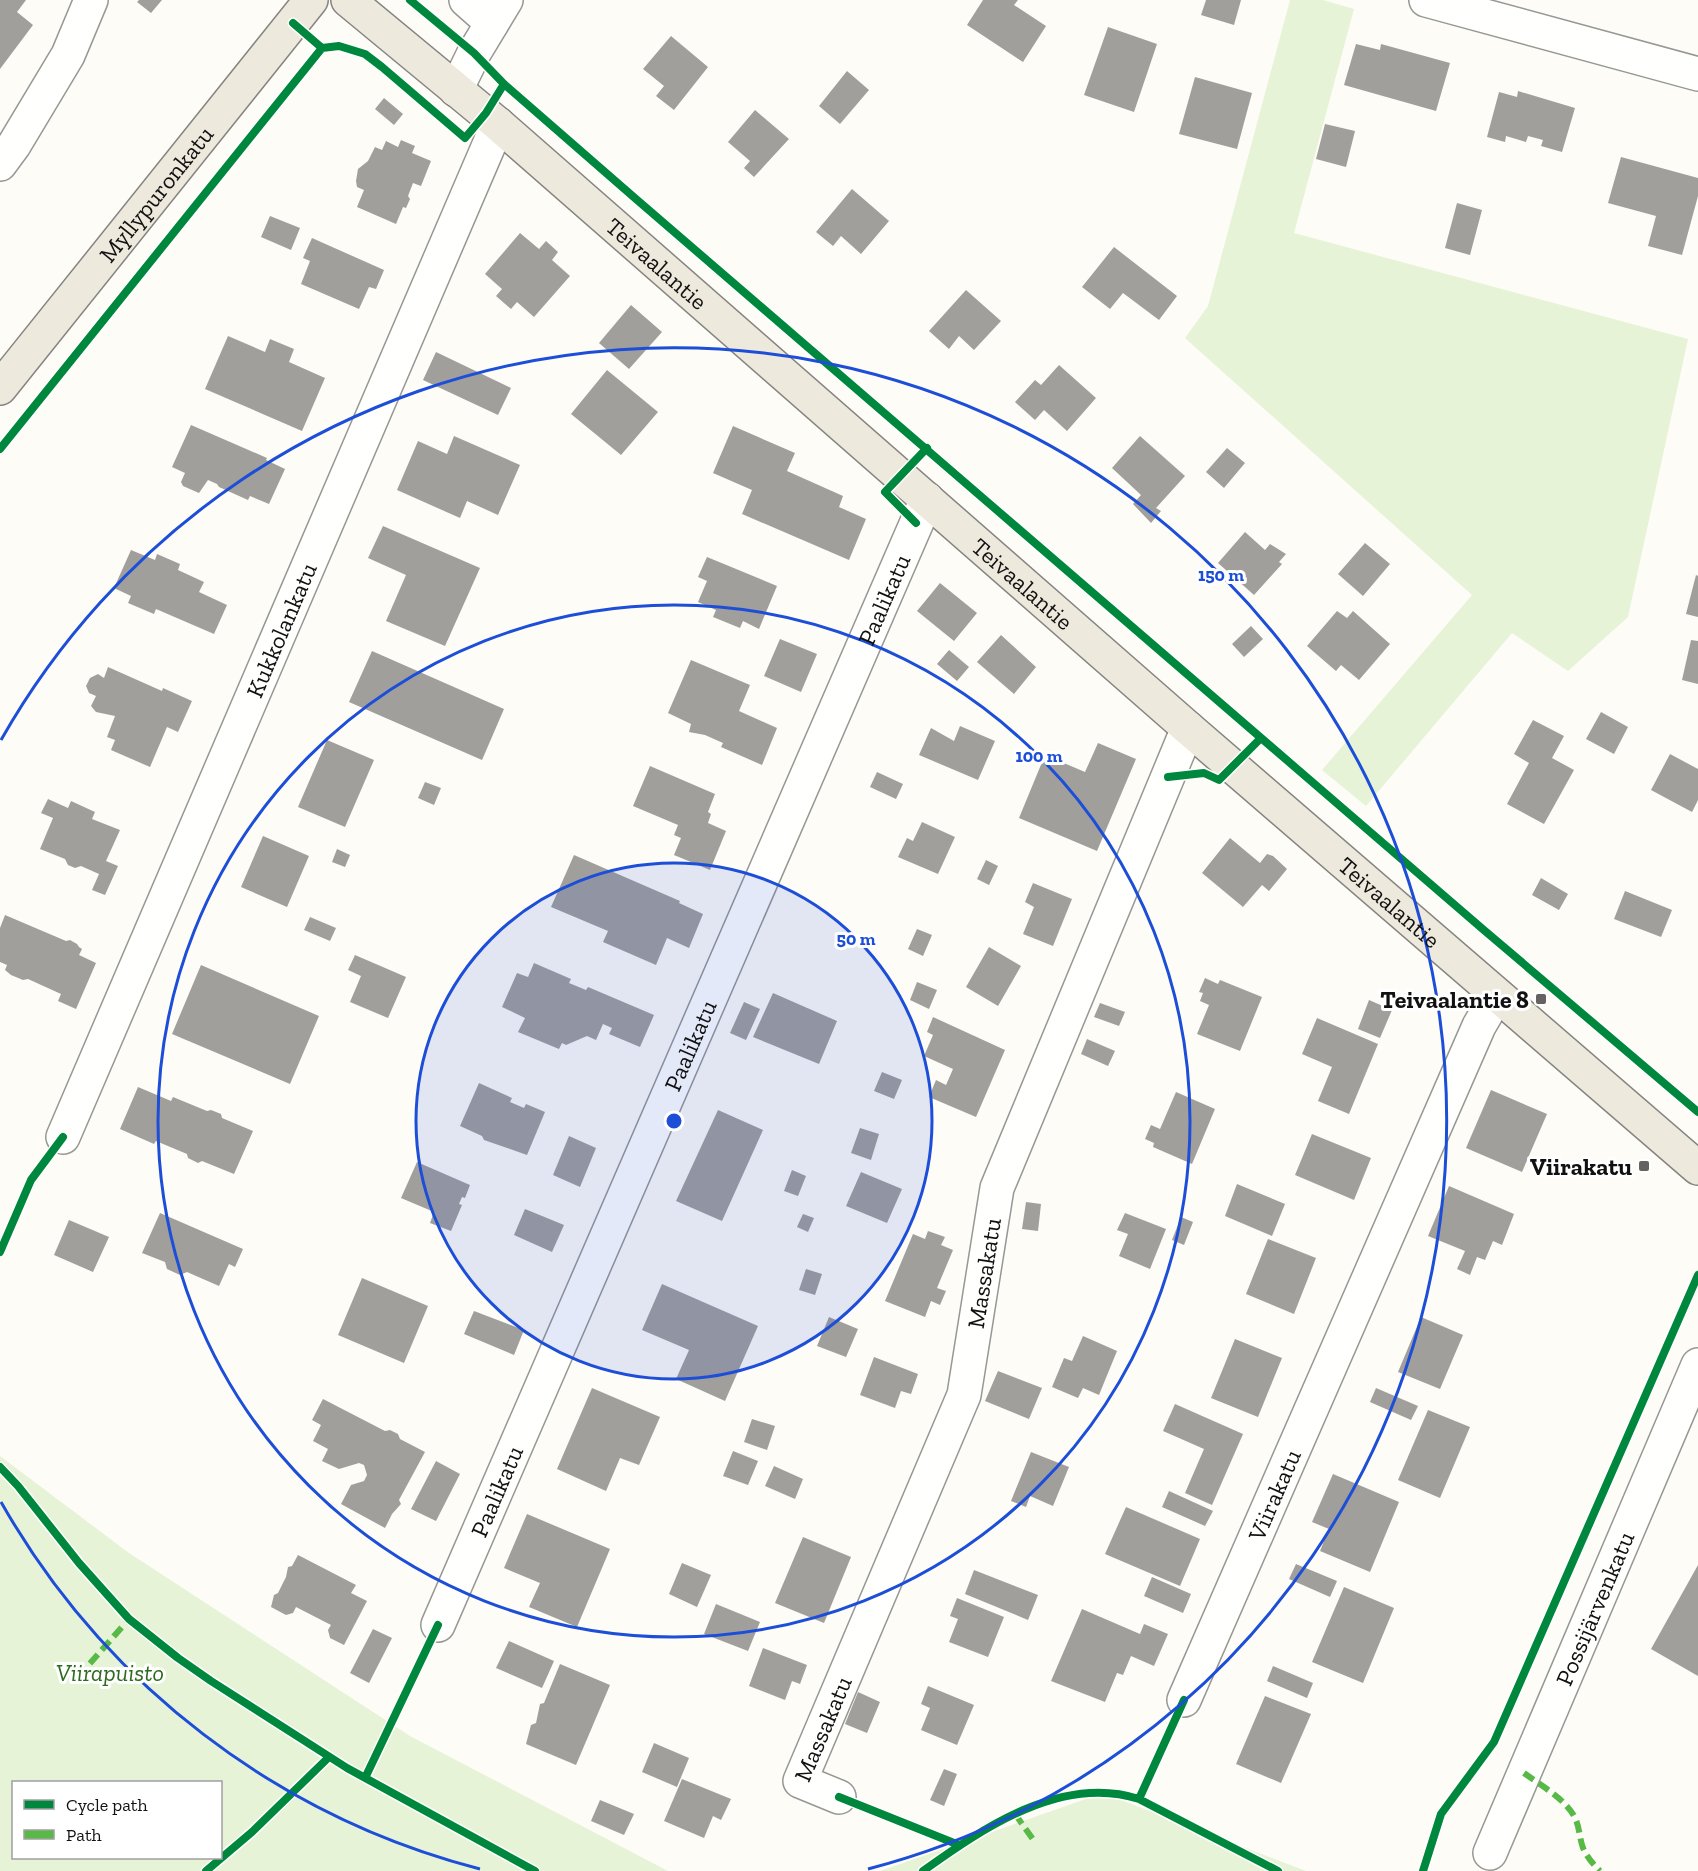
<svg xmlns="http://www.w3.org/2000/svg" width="1698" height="1871" viewBox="0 0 1698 1871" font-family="'Zilla Slab',serif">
<rect width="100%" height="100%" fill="#fdfcf7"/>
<path fill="#e7f3d7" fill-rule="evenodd" d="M1290,0H1323L1354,9L1294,233L1688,339L1628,617L1568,671L1512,633L1366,806L1322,770L1472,595L1185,338L1208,306Z
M0,1456L129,1553L410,1736L668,1871H0ZM14,1782H220V1858H14Z
M1103,1793L1306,1871H880Z"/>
<path fill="#a19f9c" d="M0,0H26L17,12L33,25L0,69Z
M139,0H162L151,13L137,2Z
M983,0H1018L1014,5L1046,26L1023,62L967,25Z
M1206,0H1241L1234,25L1201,15Z
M1108,27L1157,44L1134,112L1084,95Z
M671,36L708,67L674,110L656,96L664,86L643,69Z
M1356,44L1380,50L1381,44L1450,63L1436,111L1344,85Z
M847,71L869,90L840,124L819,106Z
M1195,77L1252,93L1237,149L1179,134Z
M1518,91L1575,108L1562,152L1541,146L1543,140L1528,136L1526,142L1506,136L1505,142L1487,137L1499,92L1517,97Z
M384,98L403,114L394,125L375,109Z
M755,110L789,139L754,177L744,168L750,161L728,142Z
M1325,124L1355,131L1346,167L1316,159Z
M401,140L415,146L412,153L431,161L421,186L413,183L408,196L410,199L406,208L403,207L396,224L357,207L364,190L357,187L356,181L358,169L368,161L375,147L382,150L386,141L398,147Z
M1621,157L1698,178V196L1682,255L1648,246L1656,216L1608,203Z
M852,189L889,221L861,254L841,236L833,246L816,232Z
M1457,203L1482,210L1470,255L1445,248Z
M270,216L300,228L291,250L261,237Z
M520,233L539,249L546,241L558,252L552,260L570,276L534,317L517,302L511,309L496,296L502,289L485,274Z
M312,238L384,270L376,289L369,287L359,309L301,284L310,261L303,258Z
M1114,247L1177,296L1159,320L1123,293L1110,309L1082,287Z
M966,290L1001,321L974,350L959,336L949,349L929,331Z
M631,305L662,332L629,369L599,343Z
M228,336L265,352L270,339L294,349L289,362L325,378L302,431L205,389Z
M436,352L511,388L498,415L423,380Z
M1059,365L1096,398L1067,431L1044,410L1035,420L1015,402L1035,380L1041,385Z
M607,370L658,412L621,455L571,414Z
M191,425L267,458L266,460L285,469L269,504L250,496L248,500L219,487L217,484L208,480L199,493L183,486L181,482L185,473L172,467Z
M733,426L795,453L787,471L843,496L839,507L866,519L849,560L742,514L752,490L713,473Z
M454,436L520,465L498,515L467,501L460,518L397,490L418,441L447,454Z
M1140,436L1185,476L1156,508L1161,511L1151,523L1133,504L1141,495L1112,468Z
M1227,448L1245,463L1224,488L1206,472Z
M383,526L480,568L445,646L386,621L406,575L368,558Z
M1245,532L1265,550L1270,544L1286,554L1279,562L1282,564L1254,595L1218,563Z
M1365,543L1390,564L1363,596L1338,574Z
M131,550L155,560L157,554L180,564L178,570L204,582L199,592L227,605L214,634L156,609L154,614L128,603L131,596L114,588Z
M707,557L777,586L759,629L743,621L740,628L713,617L716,610L698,602L707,581L698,577Z
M1696,575L1698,576V617L1686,614Z
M940,583L977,613L954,641L917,611Z
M1337,611L1347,618L1353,611L1390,644L1359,680L1341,665L1336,671L1307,646Z
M1251,626L1263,639L1244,657L1232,644Z
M1001,635L1036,667L1014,694L977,662Z
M780,639L817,654L801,692L764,676Z
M1691,640L1698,641V684L1682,680Z
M949,650L969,667L957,681L937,664Z
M372,651L504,709L482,760L349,702Z
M691,660L750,685L739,711L777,728L762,765L721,747L723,743L705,735L689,732L691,724L668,713Z
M108,667L162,691L163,688L192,701L178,732L167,727L150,767L111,750L115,740L107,737L115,716L96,712L91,706L96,696L89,693L86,686L90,678L98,674L104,678Z
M1601,712L1628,727L1614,754L1586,739Z
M1533,720L1564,736L1552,758L1574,770L1544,824L1507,804L1529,763L1514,754Z
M960,726L995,741L978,780L919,755L931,728L954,741Z
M327,740L374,760L345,827L298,807Z
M1098,743L1136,759L1097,851L1019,818L1045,755L1085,772Z
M1670,754L1698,769V800L1692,812L1651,790Z
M650,766L715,794L708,812L711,814L708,823L726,831L710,870L674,855L681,838L674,835L678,825L633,806Z
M877,772L903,784L896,799L870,787Z
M425,782L441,788L434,805L418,798Z
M48,799L68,808L71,801L95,812L92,819L120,830L106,861L118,866L105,895L92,890L99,874L81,866L75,868L68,865L65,859L40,849L53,818L41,813Z
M922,822L955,837L938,874L898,857L907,838L913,841Z
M263,836L309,856L287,907L241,887Z
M1230,838L1260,863L1267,854L1273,856L1287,869L1269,891L1262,885L1243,907L1202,873Z
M337,849L350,855L345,867L332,862Z
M574,855L680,901L679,903L703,914L689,948L667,938L656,965L603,942L608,931L551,907Z
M986,860L998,866L989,885L977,879Z
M1541,878L1568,894L1559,910L1532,895Z
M1033,883L1072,899L1053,946L1023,934L1034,907L1025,902Z
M1625,891L1672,910L1661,937L1614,919Z
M5,915L66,941L70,940L77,944L79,947L82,949L79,955L96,963L76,1009L58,1001L61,994L28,979L23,980L11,975L5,970L7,965L0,962V928Z
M310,917L336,928L330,941L304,930Z
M917,929L932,935L923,956L908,949Z
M989,947L1021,966L998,1006L966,987Z
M355,955L406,977L388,1018L350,1002L361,976L348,970Z
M534,963L571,979L569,983L586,990L588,987L654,1015L640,1047L609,1034L612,1028L603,1024L596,1040L587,1036L566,1045L562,1043L559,1049L518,1032L525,1018L502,1007L517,973L528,977Z
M201,965L319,1016L290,1084L172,1034Z
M1205,978L1218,984L1220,980L1262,997L1240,1051L1197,1034L1209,1005L1200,1001L1203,993L1199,992Z
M917,982L937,990L929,1009L910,1000Z
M773,993L837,1021L819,1064L753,1037Z
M1369,1000L1392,1010L1380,1038L1358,1029Z
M744,1002L760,1009L746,1040L730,1033Z
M1100,1003L1125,1012L1119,1026L1094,1017Z
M933,1017L1005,1050L976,1117L929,1097L936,1080L946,1085L953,1069L924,1056L933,1035L927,1032Z
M1317,1018L1378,1044L1349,1114L1318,1101L1332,1067L1302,1054Z
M1087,1039L1115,1051L1108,1066L1081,1054Z
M882,1072L902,1080L894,1099L874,1091Z
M479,1083L512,1098L510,1102L524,1108L526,1104L545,1112L527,1155L484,1140L482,1136L460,1126Z
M138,1087L171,1101L173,1097L207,1111L211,1110L221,1114L222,1118L253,1131L234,1174L202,1161L198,1163L188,1158L187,1154L156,1141L154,1144L120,1129Z
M1491,1090L1547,1114L1522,1172L1466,1148Z
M1176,1092L1215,1109L1192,1164L1153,1147L1154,1143L1145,1139L1151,1125L1160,1129Z
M718,1110L763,1130L722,1221L676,1201Z
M860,1128L879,1134L871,1160L851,1153Z
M1312,1134L1371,1158L1354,1200L1295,1175Z
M569,1136L596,1148L580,1187L553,1175Z
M417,1162L470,1185L465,1198L462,1197L459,1204L462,1205L451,1231L430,1223L434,1212L401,1198Z
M792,1170L806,1176L798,1196L784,1191Z
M861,1172L902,1189L887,1223L846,1206Z
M1237,1184L1285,1204L1272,1236L1225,1216Z
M1449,1186L1514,1214L1502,1245L1493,1241L1485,1260L1477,1257L1470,1275L1457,1269L1465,1251L1428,1236Z
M1026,1202L1041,1204L1038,1231L1022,1229Z
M525,1209L564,1225L552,1252L514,1235Z
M160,1213L243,1249L235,1267L229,1264L219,1286L187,1272L180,1275L167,1269L165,1262L142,1253Z
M1125,1213L1166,1229L1150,1269L1119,1256L1128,1234L1117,1230Z
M803,1214L814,1218L808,1232L797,1227Z
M1181,1217L1193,1222L1184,1245L1172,1240Z
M69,1220L109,1237L93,1272L54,1255Z
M928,1231L945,1237L941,1245L953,1250L937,1288L946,1291L940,1305L931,1301L925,1317L885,1301L913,1234L925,1239Z
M1268,1239L1316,1258L1294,1314L1246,1294Z
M806,1269L822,1274L815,1295L799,1290Z
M362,1278L428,1306L404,1363L338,1335Z
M662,1284L758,1326L725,1401L676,1379L689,1350L642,1330Z
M474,1311L524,1330L514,1355L464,1334Z
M829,1317L858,1329L846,1357L817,1346Z
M1421,1317L1463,1335L1440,1389L1398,1372Z
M1083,1336L1117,1351L1099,1395L1083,1388L1078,1398L1052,1387L1064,1358L1072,1361Z
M1235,1339L1282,1358L1258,1417L1211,1398Z
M874,1357L918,1374L911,1394L901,1391L895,1408L860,1395Z
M998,1371L1042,1388L1029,1419L985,1401Z
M592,1388L660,1417L639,1465L620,1458L606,1491L557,1469Z
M1376,1388L1418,1406L1411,1420L1370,1402Z
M323,1399L385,1431L390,1430L398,1434L400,1439L425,1452L399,1500L401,1504L392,1514L385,1528L341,1504L351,1485L364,1481L367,1475L364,1465L359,1463L339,1469L322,1461L328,1449L313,1441L321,1425L312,1420Z
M1175,1404L1243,1434L1212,1505L1185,1493L1204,1449L1163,1431Z
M1428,1410L1470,1427L1440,1498L1398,1480Z
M752,1419L775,1426L767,1450L744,1442Z
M733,1451L758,1461L748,1485L723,1476Z
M1031,1452L1069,1467L1053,1506L1030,1496L1026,1507L1011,1501Z
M436,1461L460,1474L436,1521L411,1509Z
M774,1466L803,1479L795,1499L765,1486Z
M1333,1474L1399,1502L1370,1572L1320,1551L1329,1529L1312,1522Z
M1169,1491L1213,1511L1205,1526L1162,1507Z
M1126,1507L1200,1539L1180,1586L1105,1554Z
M527,1514L610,1549L577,1627L529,1607L540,1583L504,1568Z
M803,1537L851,1557L824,1623L775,1603Z
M298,1555L356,1585L351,1593L367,1601L344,1645L330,1638L328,1630L331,1625L296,1607L293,1613L286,1615L271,1607L274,1595L278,1593L286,1577L288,1567L292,1566Z
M682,1563L711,1575L697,1607L669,1594Z
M1296,1564L1337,1581L1330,1597L1289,1579Z
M1698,1565V1676L1651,1649Z
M974,1570L1038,1595L1028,1620L965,1594Z
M1152,1577L1191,1594L1183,1613L1144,1596Z
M1344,1587L1394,1608L1363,1683L1312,1662Z
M957,1598L1004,1617L988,1657L949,1642L958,1619L950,1616Z
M716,1604L760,1622L748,1651L704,1634Z
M1082,1609L1140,1634L1144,1624L1168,1634L1154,1666L1131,1656L1123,1675L1117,1673L1105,1702L1051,1681Z
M373,1629L392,1638L369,1683L350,1673Z
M509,1641L554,1661L542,1688L496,1668Z
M763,1648L807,1665L800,1684L792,1681L785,1700L749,1686Z
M560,1664L610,1685L576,1765L526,1744L531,1725L536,1723L540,1704L544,1703Z
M1273,1666L1313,1683L1307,1698L1267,1681Z
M928,1686L974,1705L957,1745L921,1730L930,1708L921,1704Z
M858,1692L880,1702L867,1733L845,1724Z
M1265,1696L1311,1714L1281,1783L1236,1764Z
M654,1743L689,1758L677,1787L642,1772Z
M944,1769L957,1774L944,1806L930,1800Z
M682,1779L731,1799L721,1820L713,1816L704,1838L664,1821Z
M600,1800L634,1814L624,1835L591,1821Z"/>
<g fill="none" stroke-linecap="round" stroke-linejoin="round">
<defs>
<g id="minor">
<path d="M466,0L492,23"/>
<path d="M1426,0L1698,74"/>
<path d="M456,90L474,53L506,0"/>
<path d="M0,164L14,145L68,55L91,0"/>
<path id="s1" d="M63,1137L498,124"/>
<path id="s2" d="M438,1625L927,499"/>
<path id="s3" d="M1184,1700L1479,1026L1497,995"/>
<path id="s4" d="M839,1797L800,1781L964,1395L997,1188L1188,728"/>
<path id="s5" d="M1490,1853L1698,1365"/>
</g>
<g id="major">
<path id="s6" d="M348,0L498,124L1188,728L1698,1168"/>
<path id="s7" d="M0,388L311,0"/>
</g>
</defs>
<use href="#minor" stroke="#979795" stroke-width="36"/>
<use href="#major" stroke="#858482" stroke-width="36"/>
<use href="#minor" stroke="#fffffe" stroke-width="33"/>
<use href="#major" stroke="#ede9dc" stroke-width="33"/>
<path stroke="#58b947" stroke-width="6" stroke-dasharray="12 6" stroke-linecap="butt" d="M78,1677L129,1619
M1524,1773C1540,1785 1564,1798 1574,1816C1580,1827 1579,1837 1583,1848C1587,1857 1593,1864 1600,1871
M1015,1814L1035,1842"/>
<defs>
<path id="cycleway" d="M410,0L474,53L504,84L636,199L1485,931L1698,1112
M293,23L322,48L339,46L365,54L382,67L465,138L486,113L504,84
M0,449L322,48
M916,523L885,492L927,448
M1168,777L1204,773L1219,780L1261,738
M0,1252L31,1180L63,1137
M0,1467L18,1486L79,1563L129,1619L178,1658L211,1681L347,1768L535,1871
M1184,1700L1139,1799L1278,1871
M365,1778L438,1625
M839,1797L959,1845
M206,1871L252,1832L329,1757
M923,1871C983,1828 1062,1774 1139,1799
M1423,1871L1441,1814L1494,1742L1698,1275"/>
</defs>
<use href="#cycleway" stroke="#fff" stroke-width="11"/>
<use href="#cycleway" stroke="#00873e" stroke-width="8"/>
</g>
<circle cx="674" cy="1121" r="258" fill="#1d4ed8" fill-opacity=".12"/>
<g fill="none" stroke="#1d4ed8" stroke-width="3">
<circle cx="674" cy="1121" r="258"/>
<circle cx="674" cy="1121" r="516"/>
<path d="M480 1869A773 773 0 0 1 1 1502M1 740A773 773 0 1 1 868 1869"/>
</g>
<g fill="#646362" stroke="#fff" stroke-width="2">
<rect x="1535" y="993" width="12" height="12" rx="3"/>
<rect x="1638" y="1160" width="12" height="12" rx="3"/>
</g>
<g text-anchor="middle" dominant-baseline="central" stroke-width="6" stroke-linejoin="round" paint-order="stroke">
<g font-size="24" fill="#111" stroke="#fff">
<text stroke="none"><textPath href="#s7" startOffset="249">Myllypuronkatu</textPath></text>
<text stroke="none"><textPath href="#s6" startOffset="406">Teivaalantie</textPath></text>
<text stroke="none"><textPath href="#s6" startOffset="892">Teivaalantie</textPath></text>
<text stroke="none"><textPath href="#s2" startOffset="1118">Paalikatu</textPath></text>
<text stroke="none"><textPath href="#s1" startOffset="552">Kukkolankatu</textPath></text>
<text stroke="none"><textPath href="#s6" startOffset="1378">Teivaalantie</textPath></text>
<text stroke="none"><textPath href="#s2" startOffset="632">Paalikatu</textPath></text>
<text stroke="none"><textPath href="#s4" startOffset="585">Massakatu</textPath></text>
<text stroke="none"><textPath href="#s2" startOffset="146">Paalikatu</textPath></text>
<text stroke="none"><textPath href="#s3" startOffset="224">Viirakatu</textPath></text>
<text stroke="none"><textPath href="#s5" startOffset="266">Possijärvenkatu</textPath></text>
<text stroke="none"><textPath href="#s4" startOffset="99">Massakatu</textPath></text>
</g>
<g font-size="24" font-weight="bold" fill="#111" stroke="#fff" text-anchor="end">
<text x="1529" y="999">Teivaalantie 8</text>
<text x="1632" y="1166">Viirakatu</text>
</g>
<g font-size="24" font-style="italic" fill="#2f6b1f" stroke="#fff">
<text x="110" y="1672">Viirapuisto</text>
</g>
</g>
<circle cx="674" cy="1121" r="9" fill="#1d4ed8" stroke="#fff" stroke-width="3"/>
<g font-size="18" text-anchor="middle" font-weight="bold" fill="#1d4ed8" stroke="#fff" stroke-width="6" stroke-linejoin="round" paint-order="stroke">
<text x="1221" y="581">150 m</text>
<text x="1039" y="762">100 m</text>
<text x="856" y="945">50 m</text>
</g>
<rect x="12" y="1781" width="210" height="78" fill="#ffffff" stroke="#a0a0a0" stroke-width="1.5"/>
<rect x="24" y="1800" width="30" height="9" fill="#00873e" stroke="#a0a0a0" stroke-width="1.5"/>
<text x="66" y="1811" font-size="18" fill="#111111">Cycle path</text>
<rect x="24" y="1830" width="30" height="9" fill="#58b947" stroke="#a0a0a0" stroke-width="1.5"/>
<text x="66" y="1841" font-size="18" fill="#111111">Path</text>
</svg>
